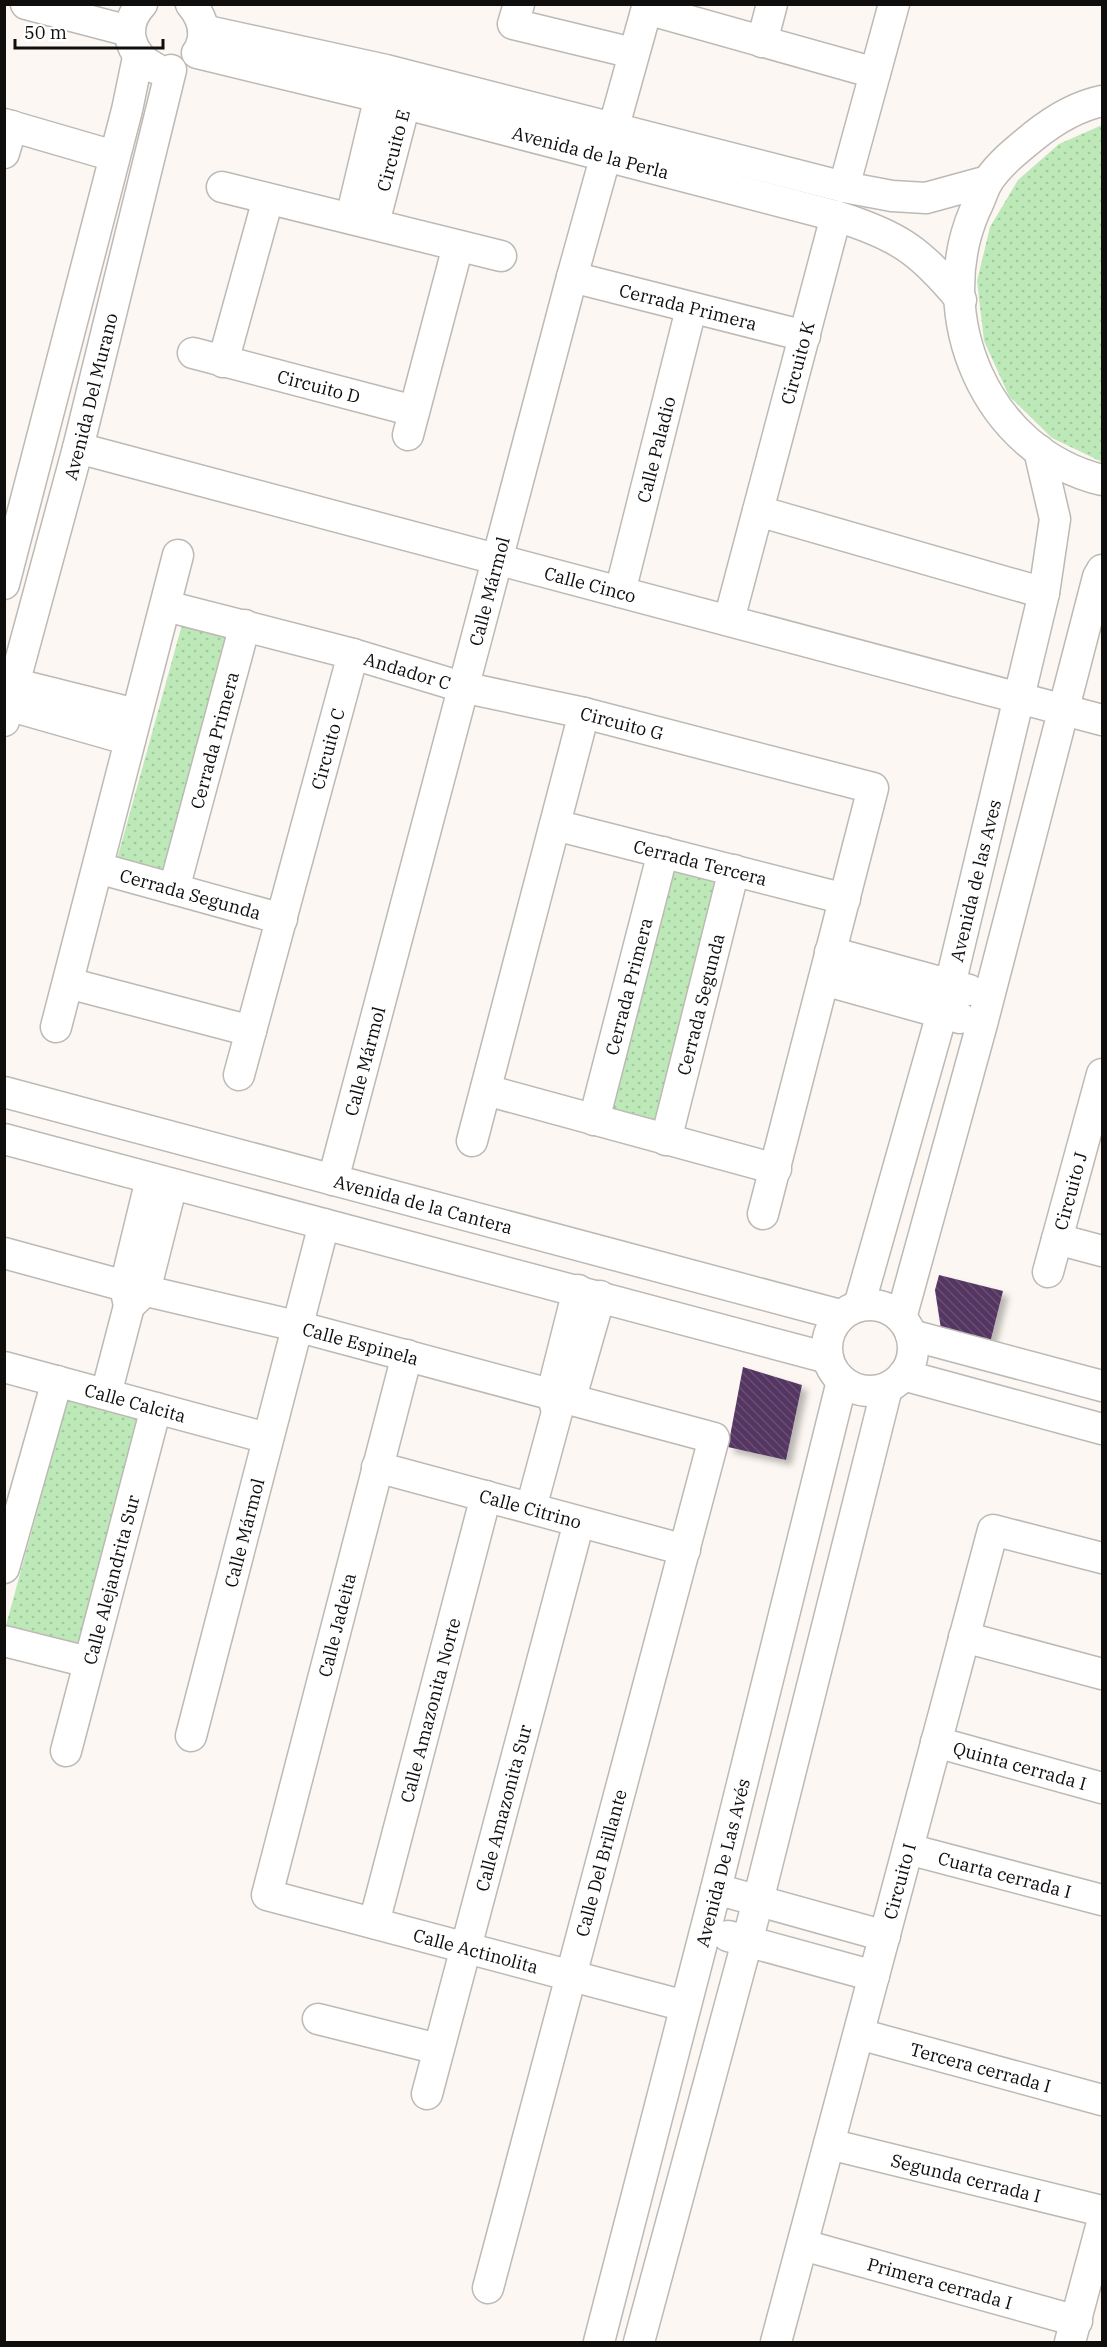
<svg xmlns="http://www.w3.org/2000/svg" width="1107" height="2347" viewBox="0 0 1107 2347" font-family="'IBM Plex Serif',serif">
<defs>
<pattern id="green-dots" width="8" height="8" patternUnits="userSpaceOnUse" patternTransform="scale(1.5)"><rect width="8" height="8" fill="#bde9b9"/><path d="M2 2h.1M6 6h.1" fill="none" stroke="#a1c79e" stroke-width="1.8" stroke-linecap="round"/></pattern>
<pattern id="building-back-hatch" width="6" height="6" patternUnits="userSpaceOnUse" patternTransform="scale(1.5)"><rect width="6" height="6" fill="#543562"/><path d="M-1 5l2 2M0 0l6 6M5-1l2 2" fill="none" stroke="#684f73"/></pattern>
<filter id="shadow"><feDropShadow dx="5.5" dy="5.5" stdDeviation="3" flood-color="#0004"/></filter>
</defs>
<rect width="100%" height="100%" fill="#fcf7f2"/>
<path fill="url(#green-dots)" d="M1102,125V462L1052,438L1009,396L984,341L977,281L990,227L1018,180L1059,144Z
M183,621L232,635L166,877L116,863Z
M671,866L723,879L659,1125L607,1111Z
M68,1398L143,1419L80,1649L5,1629Z"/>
<path fill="url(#building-back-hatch)" filter="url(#shadow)" d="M939,1275L1003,1291L990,1343L941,1329L935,1290Z
M743,1367L802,1385L786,1460L728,1447Z"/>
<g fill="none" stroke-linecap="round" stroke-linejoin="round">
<defs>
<g id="minor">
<path d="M26,4L129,31"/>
<path d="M142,4C121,26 129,55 155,68"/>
<path d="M191,4C202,17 207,33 200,48"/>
<path d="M519,4L513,24L633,53"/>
<path d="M647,9L875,73"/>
<path d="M203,30L386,70L844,187L892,196L926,198L988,181"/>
<path d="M762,42L772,4"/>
<path id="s1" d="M197,53L379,97L836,216C897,235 920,250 961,300"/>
<path d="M1102,101C1078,106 1054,120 1034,136C1018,149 1000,163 988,181C983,189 980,201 975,210C929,316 986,452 1102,480"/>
<path d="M4,124L114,156"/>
<path d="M4,153L12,126"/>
<path d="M222,187L501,256"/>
<path d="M844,187L894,4"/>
<path d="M351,218L384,79"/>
<path id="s2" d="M374,223L410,84"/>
<path id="s3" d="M572,277L805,336"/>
<path id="s4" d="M193,353L414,411"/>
<path d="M223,362L268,199"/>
<path d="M408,435L458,246"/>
<path id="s5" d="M78,448L1102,720"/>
<path d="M758,511L1044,593"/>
<path d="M4,584L127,110L138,57"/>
<path id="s6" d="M620,592L691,309"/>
<path id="s7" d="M166,606L353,654L462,687L584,713L873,788L763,1214"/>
<path id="s8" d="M729,620L836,216"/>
<path d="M4,681L136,714"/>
<path d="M4,704L130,740"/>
<path id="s9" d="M4,721L78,448L171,70"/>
<path id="s10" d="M555,825L845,899"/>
<path id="s11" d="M98,868L282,919"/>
<path id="s12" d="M174,889L245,625"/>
<path d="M830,952L969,990"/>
<path d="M824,980L960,1018"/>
<path d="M68,983L251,1031"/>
<path d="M56,1027L178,555"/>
<path id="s13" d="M239,1075L353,654"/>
<path d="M486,1090L776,1169"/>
<path id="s14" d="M4,1092L840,1315"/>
<path id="s15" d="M594,1120L663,852"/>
<path d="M4,1139L828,1358"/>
<path id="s16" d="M666,1140L734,870"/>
<path d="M472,1141L584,713"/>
<path id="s17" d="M333,1180L572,277L648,4"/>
<path d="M1057,1239L1102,1251"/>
<path id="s18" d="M4,1253L125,1286L296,1326L714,1438L488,2288"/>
<path id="s19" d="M1048,1272L1102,1074"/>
<path d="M131,1304L145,1291L172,1184"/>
<circle cx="870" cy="1348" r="43"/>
<path id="s20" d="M859,1306L950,985L1044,593L1055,519L1039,450"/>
<path d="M901,1318L982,1024L1098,577L1102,570"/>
<path d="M911,1335L1102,1386"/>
<path id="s21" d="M407,1355L267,1895L685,2006"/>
<path id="s22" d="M4,1367L267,1438"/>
<path d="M903,1375L1102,1429"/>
<path d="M106,1394L129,1306L125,1286L151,1179"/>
<path d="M572,1394L600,1296"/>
<path id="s23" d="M377,1467L685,1550"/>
<path d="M531,1508L557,1412L552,1393L578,1290"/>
<path d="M4,1568L57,1381"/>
<path d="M964,1637L1102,1674"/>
<path d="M4,1641L88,1662"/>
<path id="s24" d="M191,1736L324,1224"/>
<path id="s25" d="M936,1742L1102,1788"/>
<path id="s26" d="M66,1751L156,1408"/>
<path id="s27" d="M908,1849L1102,1900"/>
<path d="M716,1889L885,1936"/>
<path id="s28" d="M374,1923L486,1496"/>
<path d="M728,1936L874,1976"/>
<path d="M318,2019L438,2049"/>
<path id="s29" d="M859,2034L1102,2100"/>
<path id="s30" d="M427,2094L579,1522"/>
<path id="s31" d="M829,2144L1102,2211"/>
<path id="s32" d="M803,2245L1077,2321"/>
<path id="s33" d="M599,2342L716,1889L842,1381"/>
<path d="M639,2342L758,1901L887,1388"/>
<path id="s34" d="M776,2342L993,1530L1102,1558"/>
<path d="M1070,2342L1102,2223"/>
</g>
</defs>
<use href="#minor" stroke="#bdb9b4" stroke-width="33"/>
<use href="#minor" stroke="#fff" stroke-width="30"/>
</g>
<g text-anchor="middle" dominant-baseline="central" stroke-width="6" stroke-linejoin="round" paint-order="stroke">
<g font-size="18" fill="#100e0d" stroke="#fff">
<text stroke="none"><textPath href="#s2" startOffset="75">Circuito E</textPath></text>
<text stroke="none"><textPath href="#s1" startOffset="406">Avenida de la Perla</textPath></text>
<text stroke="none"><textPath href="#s3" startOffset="120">Cerrada Primera</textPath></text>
<text stroke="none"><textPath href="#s8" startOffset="266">Circuito K</textPath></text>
<text stroke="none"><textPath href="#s4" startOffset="130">Circuito D</textPath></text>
<text stroke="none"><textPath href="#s9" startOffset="336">Avenida Del Murano</textPath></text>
<text stroke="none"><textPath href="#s6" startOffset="147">Calle Paladio</textPath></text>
<text stroke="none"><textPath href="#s5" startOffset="530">Calle Cinco</textPath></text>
<text stroke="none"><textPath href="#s17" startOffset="609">Calle Mármol</textPath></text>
<text stroke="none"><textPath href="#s7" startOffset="250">Andador C</textPath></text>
<text stroke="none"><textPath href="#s7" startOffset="471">Circuito G</textPath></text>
<text stroke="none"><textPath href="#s12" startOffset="154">Cerrada Primera</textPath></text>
<text stroke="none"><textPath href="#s13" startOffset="338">Circuito C</textPath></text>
<text stroke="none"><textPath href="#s10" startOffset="150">Cerrada Tercera</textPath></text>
<text stroke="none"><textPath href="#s20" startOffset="441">Avenida de las Aves</textPath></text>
<text stroke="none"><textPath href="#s11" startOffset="96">Cerrada Segunda</textPath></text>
<text stroke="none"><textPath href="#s15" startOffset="138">Cerrada Primera</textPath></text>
<text stroke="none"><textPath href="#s16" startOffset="140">Cerrada Segunda</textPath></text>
<text stroke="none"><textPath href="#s17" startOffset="123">Calle Mármol</textPath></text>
<text stroke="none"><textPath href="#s19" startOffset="84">Circuito J</textPath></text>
<text stroke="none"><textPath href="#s14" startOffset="434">Avenida de la Cantera</textPath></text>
<text stroke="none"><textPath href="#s18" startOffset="368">Calle Espinela</textPath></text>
<text stroke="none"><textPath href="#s22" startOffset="136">Calle Calcita</textPath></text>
<text stroke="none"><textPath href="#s23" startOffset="159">Calle Citrino</textPath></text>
<text stroke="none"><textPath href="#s24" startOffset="210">Calle Mármol</textPath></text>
<text stroke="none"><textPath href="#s26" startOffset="177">Calle Alejandrita Sur</textPath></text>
<text transform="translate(337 1625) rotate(-76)">Calle Jadeita</text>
<text stroke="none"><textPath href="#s28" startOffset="220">Calle Amazonita Norte</textPath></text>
<text stroke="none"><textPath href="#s25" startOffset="87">Quinta cerrada I</textPath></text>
<text stroke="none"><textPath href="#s30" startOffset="296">Calle Amazonita Sur</textPath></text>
<text stroke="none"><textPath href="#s33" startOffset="495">Avenida De Las Avés</textPath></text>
<text transform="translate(601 1863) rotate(-75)">Calle Del Brillante</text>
<text stroke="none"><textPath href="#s27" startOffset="100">Cuarta cerrada I</textPath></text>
<text stroke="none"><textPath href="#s34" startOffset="477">Circuito I</textPath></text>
<text stroke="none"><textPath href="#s21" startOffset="774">Calle Actinolita</textPath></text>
<text stroke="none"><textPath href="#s29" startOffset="126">Tercera cerrada I</textPath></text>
<text stroke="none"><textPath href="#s31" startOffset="141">Segunda cerrada I</textPath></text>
<text stroke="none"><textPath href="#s32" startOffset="142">Primera cerrada I</textPath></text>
</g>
</g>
<rect width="1107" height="2347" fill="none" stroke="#100e0d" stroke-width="12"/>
<path d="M15 39v9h148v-9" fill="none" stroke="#100e0d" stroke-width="3"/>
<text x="24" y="39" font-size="18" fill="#100e0d" stroke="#ffffff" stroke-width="4.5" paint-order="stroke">50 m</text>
</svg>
